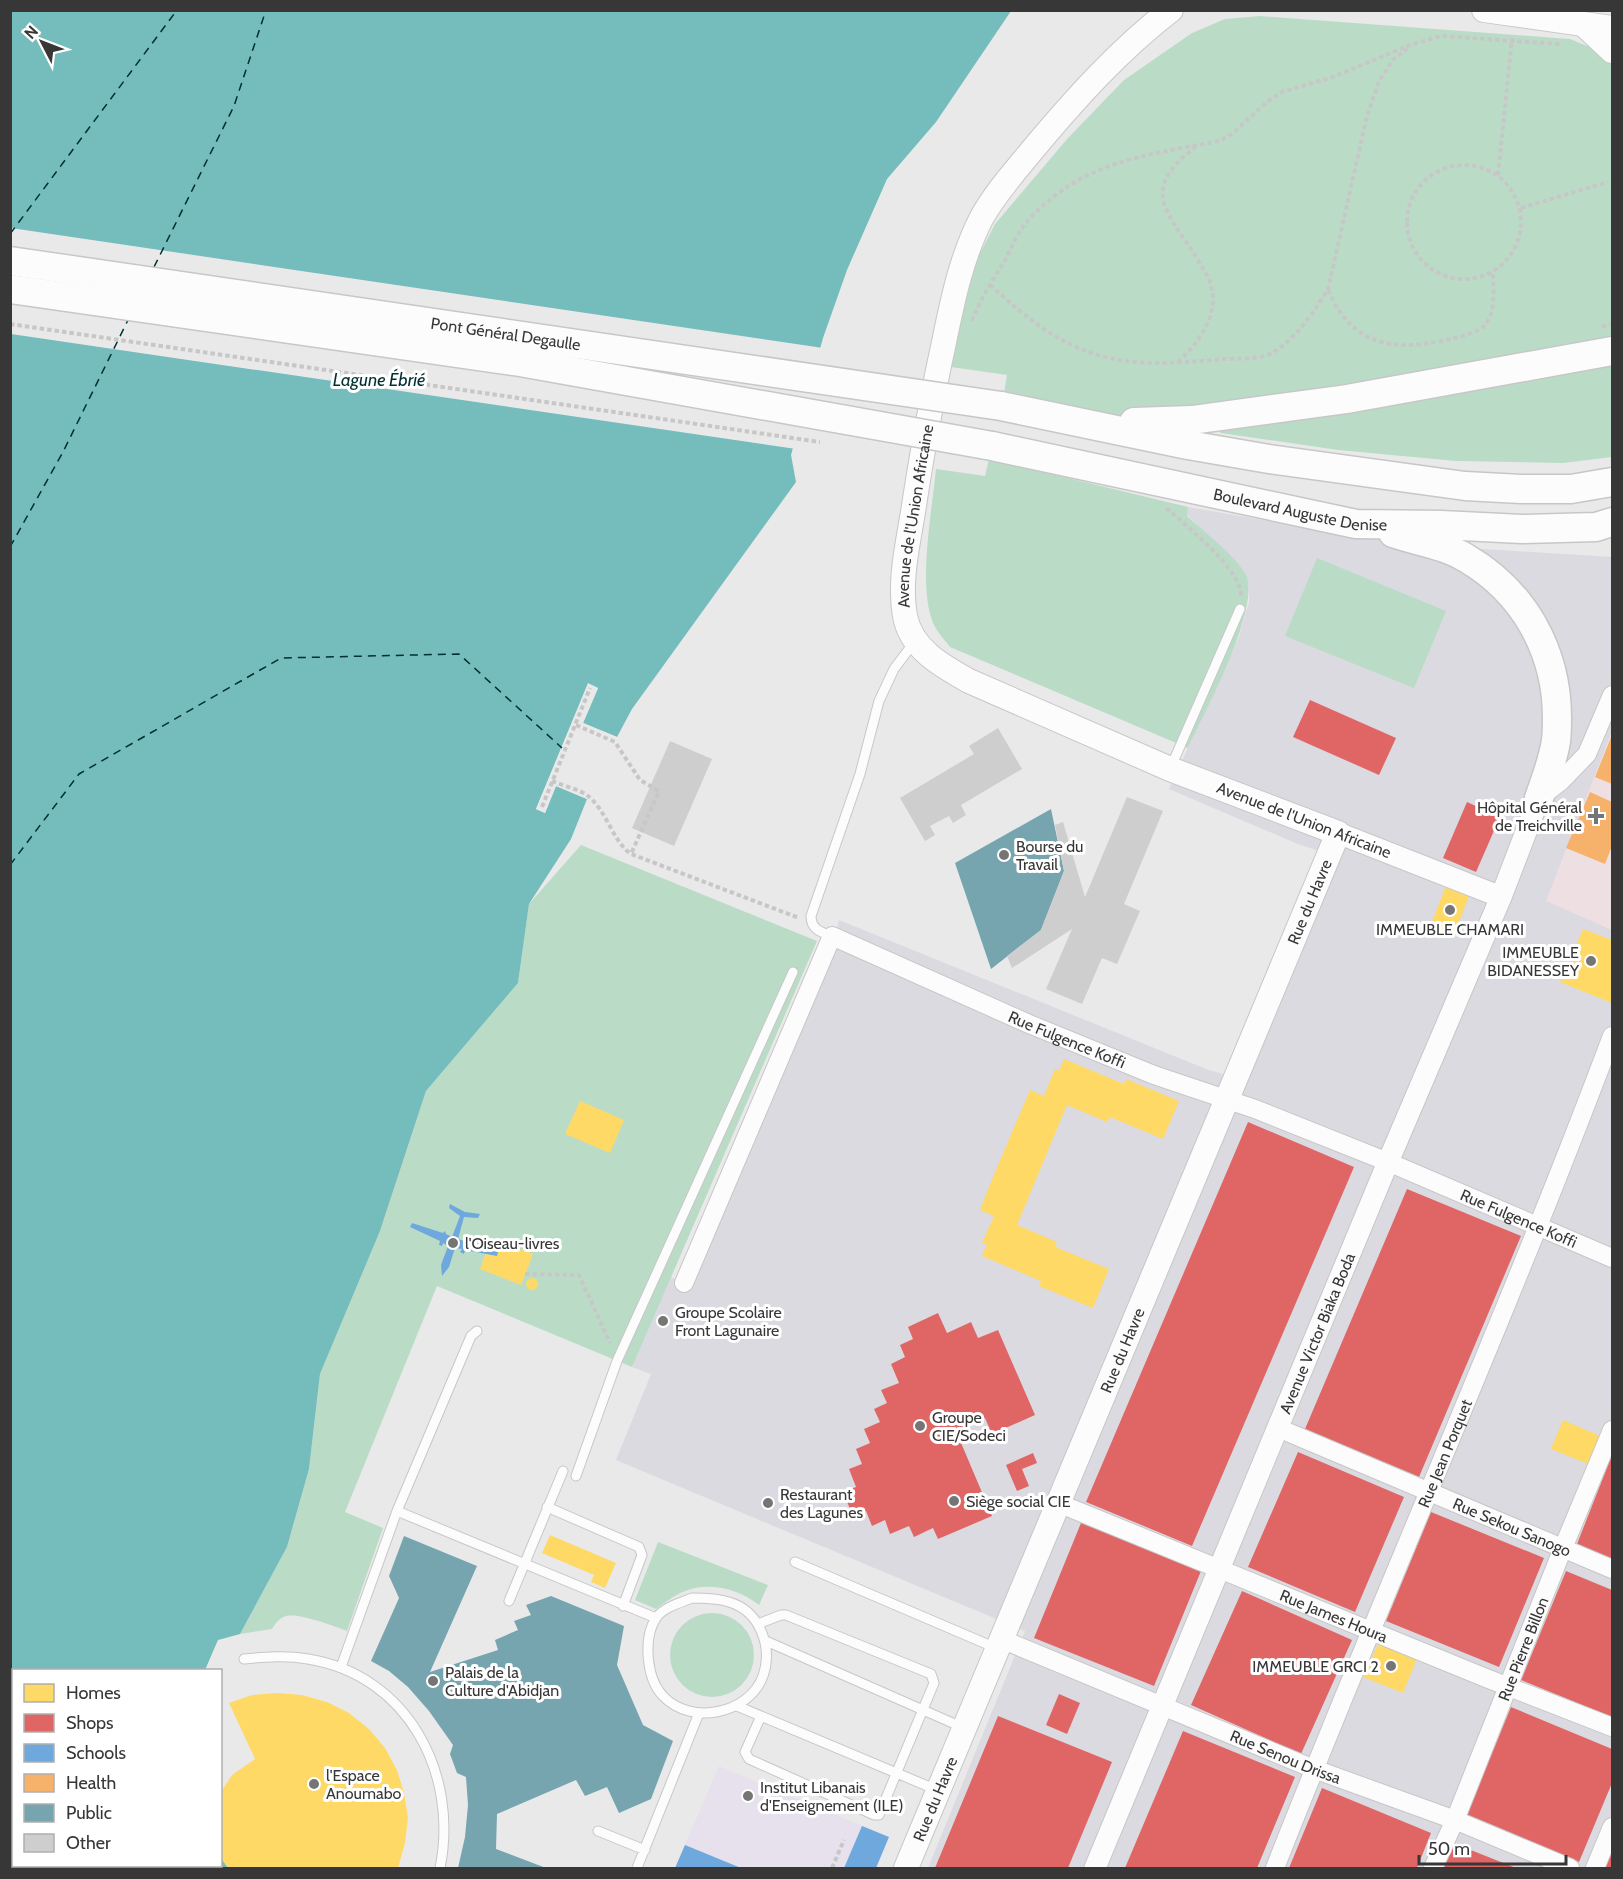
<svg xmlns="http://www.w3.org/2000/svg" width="1623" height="1879" viewBox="0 0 1623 1879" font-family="Cabin,sans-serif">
<rect width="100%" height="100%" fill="#e9e9ea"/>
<path fill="#dadae0" d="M1188,507L1403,544L1612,557V1868H928L1025,1631L616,1460L651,1374L632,1367L670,1277L689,1285L831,956L839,920L1206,1069L1246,1081L1340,858L1298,844L1169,789L1239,637L1249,602V588L1246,575L1237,563L1187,515Z"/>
<path fill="#e6e1ed" d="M719,1766L889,1837L876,1868H675Z"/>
<path fill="#eedfe3" d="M1612,731V930L1546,901Z"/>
<path fill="#badcc7" d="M1260,16L1570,39L1597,50L1612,62V457L1563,463L1456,461L1338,450L1221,433L1192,413L1117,416L1004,393L1007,375L951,367L962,311L978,257L995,224L1068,138L1124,80L1192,33L1225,19Z
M989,459L1188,507L1187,516C1202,530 1237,557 1246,575C1261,609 1204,713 1188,748L950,647C943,638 934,629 931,617C919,578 932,510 936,469L985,476Z
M1317,558L1446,611L1414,688L1285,636Z
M581,845L817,941L632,1367L437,1286L345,1512L383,1528L347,1631C333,1626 300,1613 286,1616C279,1618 276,1623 272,1629L240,1634L287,1547L309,1469L320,1374L380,1231L426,1091L518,983L529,904Z
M658,1542L768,1585L759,1605C740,1590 712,1582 688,1590C677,1593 666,1602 656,1609L635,1600Z
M670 1655a42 42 0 1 1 84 0a42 42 0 1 1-84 0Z"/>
<path fill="#75bcbc" d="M11,11H1011L936,122L887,179L847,270L823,338L791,455L796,482L632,709L617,737L583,723L598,688L588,684L536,809L545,813L556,786L587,799L571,839L529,904L518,983L426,1091L380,1231L320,1374L309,1469L287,1547L240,1634L218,1640L205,1670H14V1866H220L221,1857L228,1868H11Z"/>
<path fill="#e9e9ea" d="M11,228L823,348L796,449L11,334Z
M588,683L598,688L583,723L617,737L616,740L580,724L594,689L589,687L540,808L543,809L555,783L588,796L587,799L556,786L545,813L536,809Z"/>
<path fill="#ffd966" d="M1447,883L1470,893L1453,938L1430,927Z
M1583,929L1612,940V1003L1560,982Z
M1064,1059L1124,1084L1126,1079L1179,1101L1163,1139L1110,1117L1107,1122L1067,1105L1017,1225L1057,1242L1055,1247L1109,1269L1093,1308L1039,1286L1041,1281L982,1256L987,1244L982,1243L994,1216L980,1210L993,1177L1030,1090L1044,1096L1055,1069L1059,1071Z
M580,1101L624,1120L610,1153L565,1134Z
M491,1239L533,1254L521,1285L480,1269Z
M526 1284a6 6 0 1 1 12 0a6 6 0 1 1-12 0Z
M1563,1420L1600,1436L1588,1464L1551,1449Z
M550,1535L616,1563L605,1588L591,1582L594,1575L542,1553Z
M1380,1640L1418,1656L1403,1693L1363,1677Z
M278,1693L302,1695L327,1702L349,1713L369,1729L385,1748L397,1770L404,1793L408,1818L405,1843L398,1868H228L220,1857V1793L232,1775L255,1759L229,1703L252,1695Z"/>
<path fill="#e06666" d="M1310,700L1396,738L1379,775L1293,737Z
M1467,802L1500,817L1476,872L1443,858Z
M1248,1122L1354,1167L1192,1546L1086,1502Z
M1407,1189L1521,1236L1419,1477L1305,1429Z
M938,1313L947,1333L971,1322L978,1338L998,1330L1035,1415L992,1434L985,1418L956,1431L992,1516L938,1539L933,1528L914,1537L909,1526L890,1534L885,1520L872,1526L866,1511L853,1516L843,1492L856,1487L849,1469L862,1464L856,1449L870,1443L864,1429L880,1422L874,1409L887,1403L881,1390L899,1383L891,1364L905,1357L900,1345L913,1339L908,1327Z
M1298,1452L1404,1497L1355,1612L1248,1567Z
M1033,1453L1037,1463L1022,1469L1029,1486L1017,1491L1006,1465Z
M1612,1455V1559L1577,1544Z
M1431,1512L1544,1558L1499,1667L1386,1621Z
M1081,1523L1201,1571L1154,1686L1034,1638Z
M1566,1571L1612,1590V1717L1521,1680Z
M1242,1591L1352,1640L1301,1754L1191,1705Z
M1059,1694L1080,1703L1067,1734L1046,1725Z
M1511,1707L1612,1749V1783L1579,1862L1466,1816Z
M998,1716L1112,1762L1068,1868H935Z
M1183,1731L1295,1777L1257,1868H1125Z
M1322,1788L1431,1833L1417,1868H1289Z
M1453,1843L1516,1868H1442Z
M1612,1850V1868H1605Z"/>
<path fill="#6fa8dc" d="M450,1204L465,1212L480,1214L478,1218L464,1217L458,1239L464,1241L467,1238V1242L498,1252L497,1256L465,1250L464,1254L460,1252L462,1249L455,1248L449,1267L442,1276L441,1265L448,1246L443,1243L442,1246L439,1245L440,1241L410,1227L412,1223L443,1233L445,1231L446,1234L452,1237L460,1216L449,1208Z
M862,1826L889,1837L876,1868H844Z
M685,1845L741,1868H675Z"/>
<path fill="#f6b26b" d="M1612,735V784L1595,777Z
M1590,792L1612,802V846L1605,864L1566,848Z"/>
<path fill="#76a5af" d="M1051,809L1064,871L1041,930L991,969L955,863Z
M404,1536L477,1566L430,1672L498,1650L495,1640L518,1630L514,1621L531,1615L526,1605L551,1596L624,1626L617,1665L643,1725L673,1741L651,1799L619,1813L607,1787L585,1796L576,1780L497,1814L496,1849L546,1868H458L465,1837L468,1805L466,1777L457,1773L450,1754L453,1745L429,1711L408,1687L389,1671L371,1661L399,1598L389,1576Z"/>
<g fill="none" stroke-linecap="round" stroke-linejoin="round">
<path stroke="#003031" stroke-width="1.5" stroke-dasharray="8 6" stroke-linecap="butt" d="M10,234L177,10
M154,267L234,106L266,10
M10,547L63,452L128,320
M10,865L79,774L281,658L459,654L562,748"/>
</g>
<path fill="#cecece" d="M998,728L1022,769L961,805L966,815L953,823L949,816L930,826L935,835L925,841L900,798L974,754L969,746Z
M670,741L712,759L674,846L632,828Z
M1127,797L1163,811L1124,904L1140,911L1117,964L1102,958L1082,1004L1046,989L1072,929L1012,968L1007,956L1041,930L1064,871L1055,825L1063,822L1085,897Z"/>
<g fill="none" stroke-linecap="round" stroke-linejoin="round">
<defs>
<path id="service" d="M1170,769L1240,609
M832,936C820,932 811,929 811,916L860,774L879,701L894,669L915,641
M576,1476L617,1361L793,972
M547,1507L639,1547L642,1555L623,1606
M397,1511L656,1618
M795,1562L996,1648
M692,1598C704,1598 717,1598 729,1602C760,1611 773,1647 763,1676C749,1714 691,1726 663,1696C646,1678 643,1638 656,1618C664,1607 680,1603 692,1598Z
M509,1601L563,1471
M758,1624L781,1615H786L931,1674L934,1683L879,1815H874L749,1759L745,1752L761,1716
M766,1641L964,1728
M244,1659C265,1657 286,1655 308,1659C408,1675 459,1774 440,1868
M341,1667L397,1511L471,1336L477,1331
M737,1706L937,1790
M598,1831L645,1850
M637,1868L699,1713"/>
<g id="minor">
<path d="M1540,797L1561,781L1587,754L1612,695"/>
<path id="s1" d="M684,1283L832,936L1029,1024L1154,1075L1255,1109L1388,1162L1612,1258"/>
<path id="s2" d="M1278,1428L1612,1569"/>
<path id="s3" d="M1058,1503L1486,1678L1612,1727"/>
<path id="s4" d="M1001,1639L1314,1769L1455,1820L1570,1868"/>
<path id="s5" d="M1275,1868C1384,1590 1507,1316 1612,1036"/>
<path id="s6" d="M1433,1868L1455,1820L1563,1548L1612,1430"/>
<path d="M1595,1868L1612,1827"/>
</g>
<g id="tertiary">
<path d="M1338,833L1501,897"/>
<path id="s7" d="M1095,1868L1388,1162L1501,897L1539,798"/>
</g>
<g id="secondary">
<path d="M1484,10L1612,28"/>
<path d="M1583,24L1612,51"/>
<path id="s8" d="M906,1868L1338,833L1170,769L969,681C942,666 911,649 905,616C898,578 910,536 915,499C923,448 932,397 943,347C952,303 961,257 982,217C996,192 1016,170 1034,148C1075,99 1120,49 1171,10"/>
</g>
<g id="trunk">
<path d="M1001,406L1188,445L1269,459L1465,486L1521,489H1571L1612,482"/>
<path d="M1134,422L1192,420L1347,399L1612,351"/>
<path id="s9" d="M992,446L1356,524L1441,525L1522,529L1596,527L1612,522"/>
<path d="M1393,533C1416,541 1445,545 1466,558C1524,592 1557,651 1557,718C1557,725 1557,733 1556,741C1553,760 1546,779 1539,798"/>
</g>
</defs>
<use href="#service" stroke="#c7c7c8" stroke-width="11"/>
<use href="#minor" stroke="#c7c7c8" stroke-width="20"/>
<use href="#tertiary" stroke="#c7c7c8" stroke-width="23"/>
<use href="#secondary" stroke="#c7c7c8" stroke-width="26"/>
<use href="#trunk" stroke="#c7c7c8" stroke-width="31"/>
<path stroke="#c7c7c8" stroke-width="4" stroke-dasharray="4.5 3" stroke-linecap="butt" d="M1407 222a57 57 0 1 1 114 0a57 57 0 1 1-114 0Z
M1498,175L1512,38
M1521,208L1608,182
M990,285C1015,307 1040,330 1070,344C1123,370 1170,363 1226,359C1242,358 1262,360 1275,351C1298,336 1314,312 1328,289L1367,116L1379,81L1393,60L1408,48
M1328,290C1353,347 1394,352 1450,339C1462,336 1481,333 1487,322C1496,308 1493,288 1493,272
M972,321C980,299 993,280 1005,260C1011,249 1017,234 1025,224C1080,161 1142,156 1219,141L1232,134L1268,101L1282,92L1333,77L1410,45L1441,36L1560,44
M1602,327L1612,324
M1178,362C1199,342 1221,314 1210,282C1204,266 1186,243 1176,227C1169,215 1161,203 1163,189C1165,171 1184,157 1196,146
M1166,509L1169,510C1188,528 1242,570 1241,596
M576,725L615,742L640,780L659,791L631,854
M552,781C563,786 579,789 588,796C607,811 613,842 631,854L799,918
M542,807L590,688
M525,1274L579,1275L610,1343
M832,1868L844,1840"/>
<use href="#service" stroke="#fcfcfc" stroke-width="9"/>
<use href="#minor" stroke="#fcfcfc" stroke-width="18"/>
<use href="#tertiary" stroke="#fcfcfc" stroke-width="21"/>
<use href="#secondary" stroke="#fcfcfc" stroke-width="24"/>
<use href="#trunk" stroke="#fcfcfc" stroke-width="28"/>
<defs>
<g id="trunk-bridge">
<path id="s10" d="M10,261L1001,406"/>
<path d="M10,289L520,362L992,446"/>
</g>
</defs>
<use href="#trunk-bridge" stroke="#c7c7c8" stroke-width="31" stroke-linecap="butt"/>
<path stroke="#c7c7c8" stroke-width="4" stroke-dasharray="4.5 3" stroke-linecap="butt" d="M10,324L820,442"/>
<use href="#trunk-bridge" stroke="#fcfcfc" stroke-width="28"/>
</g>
<g fill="#757576" stroke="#fff" stroke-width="2">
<path d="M1593 807h6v6h6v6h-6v6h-6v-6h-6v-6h6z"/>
<circle cx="1004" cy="855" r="6"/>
<circle cx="1450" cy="910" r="6"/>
<circle cx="1591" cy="961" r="6"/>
<circle cx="453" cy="1243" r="6"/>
<circle cx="663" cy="1321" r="6"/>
<circle cx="920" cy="1426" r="6"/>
<circle cx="954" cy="1501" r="6"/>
<circle cx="768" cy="1503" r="6"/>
<circle cx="1391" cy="1666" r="6"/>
<circle cx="433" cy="1681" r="6"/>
<circle cx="314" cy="1784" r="6"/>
<circle cx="748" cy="1796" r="6"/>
</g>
<g text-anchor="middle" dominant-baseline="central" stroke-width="6" stroke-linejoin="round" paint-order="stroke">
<g font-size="16" fill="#373738" stroke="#fff">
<text stroke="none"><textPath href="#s10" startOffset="501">Pont Général Degaulle</textPath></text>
<text stroke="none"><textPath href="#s9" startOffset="315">Boulevard Auguste Denise</textPath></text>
<text stroke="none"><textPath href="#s8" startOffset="1716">Avenue de l'Union Africaine</textPath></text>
<text transform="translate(1304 820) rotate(21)">Avenue de l'Union Africaine</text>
<text stroke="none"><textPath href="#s8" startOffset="1047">Rue du Havre</textPath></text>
<text stroke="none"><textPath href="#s1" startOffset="634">Rue Fulgence Koffi</textPath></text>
<text stroke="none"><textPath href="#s1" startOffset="1120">Rue Fulgence Koffi</textPath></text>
<text stroke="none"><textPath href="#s7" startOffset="579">Avenue Victor Biaka Boda</textPath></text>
<text stroke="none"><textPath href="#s8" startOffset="561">Rue du Havre</textPath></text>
<text stroke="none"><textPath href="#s5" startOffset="448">Rue Jean Porquet</textPath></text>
<text stroke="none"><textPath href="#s2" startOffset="254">Rue Sekou Sanogo</textPath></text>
<text stroke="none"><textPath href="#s3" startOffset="298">Rue James Houra</textPath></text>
<text stroke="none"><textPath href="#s6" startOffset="237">Rue Pierre Billon</textPath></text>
<text stroke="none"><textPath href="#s4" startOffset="308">Rue Senou Drissa</textPath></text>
<text stroke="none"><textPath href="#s8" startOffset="75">Rue du Havre</textPath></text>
</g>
<g font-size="16" fill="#373738" stroke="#fff" text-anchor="start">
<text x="1582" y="807" text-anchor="end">Hôpital Général<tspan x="1582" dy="18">de Treichville</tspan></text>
<text x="1016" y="846">Bourse du<tspan x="1016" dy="18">Travail</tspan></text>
<text x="1450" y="929" text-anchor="middle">IMMEUBLE CHAMARI</text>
<text x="1579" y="952" text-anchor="end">IMMEUBLE<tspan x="1579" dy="18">BIDANESSEY</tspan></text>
<text x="465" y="1243">l'Oiseau-livres</text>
<text x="675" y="1312">Groupe Scolaire<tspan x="675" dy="18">Front Lagunaire</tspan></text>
<text x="932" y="1417">Groupe<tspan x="932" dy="18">CIE/Sodeci</tspan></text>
<text x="780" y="1494">Restaurant<tspan x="780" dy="18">des Lagunes</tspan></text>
<text x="966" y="1501">Siège social CIE</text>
<text x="1379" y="1666" text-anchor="end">IMMEUBLE GRCI 2</text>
<text x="445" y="1672">Palais de la<tspan x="445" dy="18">Culture d'Abidjan</tspan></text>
<text x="326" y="1775">l'Espace<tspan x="326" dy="18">Anoumabo</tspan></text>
<text x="760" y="1787">Institut Libanais<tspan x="760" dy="18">d'Enseignement (ILE)</tspan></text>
</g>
<g font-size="18" font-style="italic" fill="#003031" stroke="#fff">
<text x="379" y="380">Lagune Ébrié</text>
</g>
</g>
<rect width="1623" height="1879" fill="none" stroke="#373738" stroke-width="24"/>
<rect x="12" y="1669" width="210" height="198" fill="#ffffff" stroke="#afafaf" stroke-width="1.5"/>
<rect x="24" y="1684" width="30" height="18" fill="#ffd966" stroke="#afafaf" stroke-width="1.5"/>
<text x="66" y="1699" font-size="18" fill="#373738">Homes</text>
<rect x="24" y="1714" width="30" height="18" fill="#e06666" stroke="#afafaf" stroke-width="1.5"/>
<text x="66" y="1729" font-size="18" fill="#373738">Shops</text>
<rect x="24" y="1744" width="30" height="18" fill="#6fa8dc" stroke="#afafaf" stroke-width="1.5"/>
<text x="66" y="1759" font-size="18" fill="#373738">Schools</text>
<rect x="24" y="1774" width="30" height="18" fill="#f6b26b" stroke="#afafaf" stroke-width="1.5"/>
<text x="66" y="1789" font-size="18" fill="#373738">Health</text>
<rect x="24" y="1804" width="30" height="18" fill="#76a5af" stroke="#afafaf" stroke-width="1.5"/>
<text x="66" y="1819" font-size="18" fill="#373738">Public</text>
<rect x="24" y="1834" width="30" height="18" fill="#cecece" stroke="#afafaf" stroke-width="1.5"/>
<text x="66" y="1849" font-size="18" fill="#373738">Other</text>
<g transform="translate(42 42) rotate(312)" stroke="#ffffff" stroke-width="4.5" paint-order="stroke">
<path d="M0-4.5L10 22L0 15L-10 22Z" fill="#373738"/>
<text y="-9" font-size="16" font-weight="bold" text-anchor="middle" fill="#373738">N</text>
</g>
<path d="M1419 1855v9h147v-9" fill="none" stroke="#373738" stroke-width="3"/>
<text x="1428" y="1855" font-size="18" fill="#373738" stroke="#ffffff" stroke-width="4.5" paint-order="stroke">50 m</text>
</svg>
